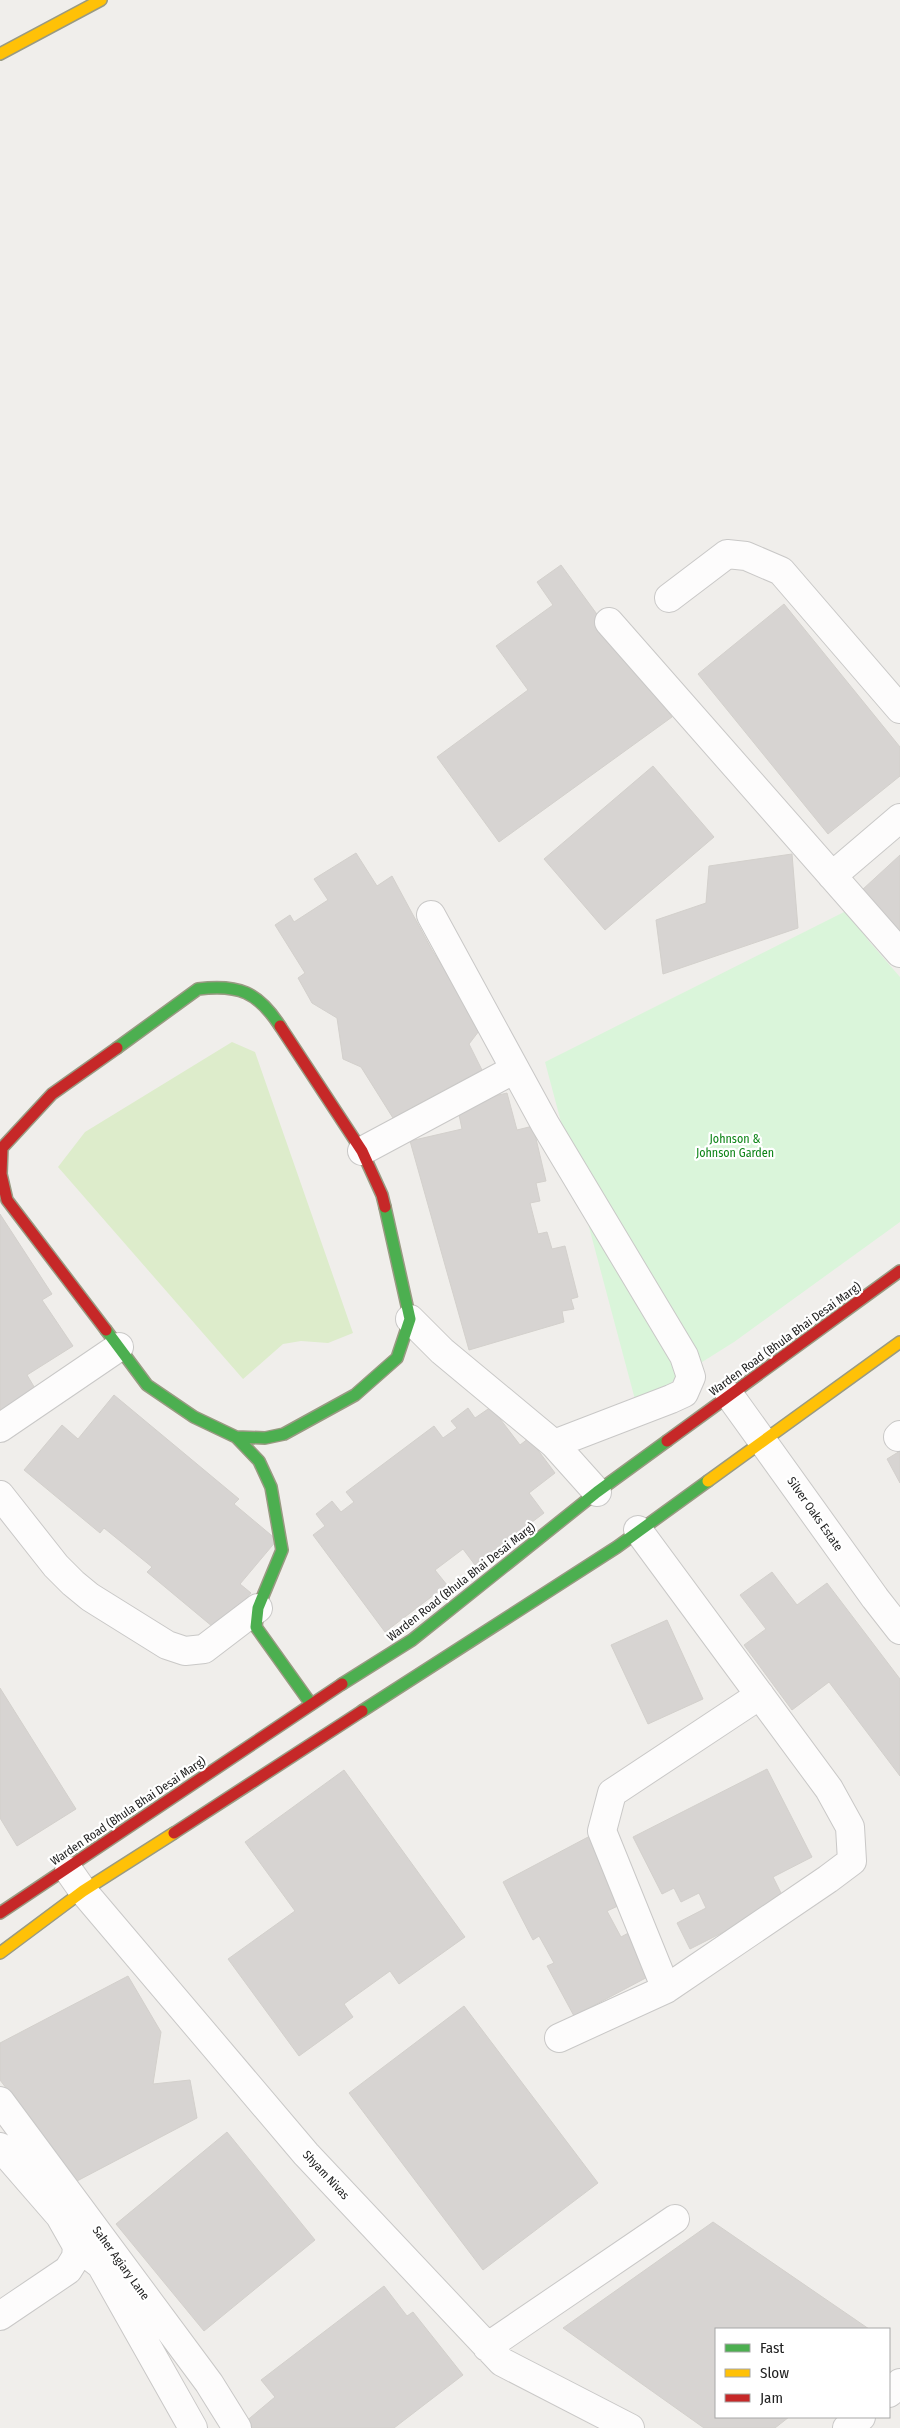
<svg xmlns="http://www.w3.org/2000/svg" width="900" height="2428" viewBox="0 0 900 2428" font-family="'Fira Sans Condensed',sans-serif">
<rect width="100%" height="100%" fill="#f0eeeb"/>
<path fill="#ddeccb" d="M232,1042L255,1052L353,1333L328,1343L301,1341L283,1344L243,1379L58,1167L85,1132Z"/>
<path fill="#daf5da" d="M848,910L868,940L900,977V1222L734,1342L683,1374L637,1407L545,1062Z"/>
<path fill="#d7d4d2" stroke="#d3d0cc" d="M561,565L672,717L499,842L437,757L528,690L496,646L553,605L537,582Z
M784,604L900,747V776L828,834L698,674Z
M653,766L714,837L605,930L544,859Z
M356,853L377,886L392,876L432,950L482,1027L469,1044L482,1070L393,1118L361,1067L343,1059L337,1018L312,1003L298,978L305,973L275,925L290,915L294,922L328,900L314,879Z
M792,854L798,928L663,974L656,920L706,903L709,866Z
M900,855V932L862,890Z
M507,1093L517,1130L533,1126L546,1181L536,1183L540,1201L530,1203L538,1234L547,1232L552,1249L565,1246L578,1297L571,1299L574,1309L562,1311L564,1322L469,1350L410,1141L462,1129L457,1105Z
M0,1214L52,1294L42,1300L73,1346L27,1375L36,1390L0,1421Z
M114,1395L239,1499L234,1504L277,1540L240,1584L251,1593L219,1632L147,1572L152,1567L104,1528L100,1533L24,1470L62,1425L78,1439Z
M491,1407L520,1445L529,1438L555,1473L529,1493L544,1513L475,1565L463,1549L435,1570L447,1585L385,1632L313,1535L325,1526L316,1514L332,1501L341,1512L354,1502L346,1492L434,1426L443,1438L457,1428L451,1421L468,1408L475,1418Z
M900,1451V1483L887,1459Z
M772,1572L797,1605L827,1583L900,1679V1776L829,1682L792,1710L744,1645L766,1629L740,1595Z
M667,1620L703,1699L648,1724L611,1645Z
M0,1688L76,1809L17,1846L0,1818Z
M767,1769L812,1857L773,1877L785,1901L690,1949L677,1923L706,1908L699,1893L681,1902L674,1888L662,1894L633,1837Z
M344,1770L465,1937L399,1984L390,1971L344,2004L353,2017L299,2056L228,1959L295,1911L245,1842Z
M590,1836L620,1905L607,1911L621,1937L634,1930L657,1972L574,2016L547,1966L554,1963L539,1936L533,1940L503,1882Z
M128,1976L161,2032L153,2084L190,2080L197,2118L77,2181L0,2080V2043Z
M464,2006L598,2183L483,2270L349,2093Z
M227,2132L315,2240L204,2331L116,2224Z
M713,2222L869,2329H716V2417H789L775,2428H704L563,2328Z
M384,2286L407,2316L413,2312L463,2375L394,2428H238L275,2397L261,2380Z"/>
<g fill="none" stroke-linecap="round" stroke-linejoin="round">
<defs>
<path id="street" d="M669,598L727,554L746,556L781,571L900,709
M609,622L900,953
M832,876L900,818
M431,915L545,1124L684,1356L691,1377L684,1393L671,1399L554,1444
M362,1151L515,1069
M410,1319L442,1351L554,1444L597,1492
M730,1396L875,1598L900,1630
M0,1428L119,1347
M898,1437L900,1435
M0,1495L56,1566L73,1583L90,1597L167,1645L185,1651L204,1649L258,1608
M69,1871L83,1891L306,2154L502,2362L630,2428
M666,1989L602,1831L612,1793L760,1695
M559,2038L666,1989L828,1879L852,1861L850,1827L829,1789L638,1530
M0,2101L209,2383L237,2428
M0,2147L60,2216L77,2246L76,2257L68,2270L0,2316
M77,2246L101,2265L193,2428
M487,2347L675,2219
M889,2393L900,2383
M847,2428L861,2417"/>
<path id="fast" d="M117,1048L198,989C239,984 258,992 280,1026
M106,1330L147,1385L194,1417L236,1437L259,1461L271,1487L282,1550L258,1608L256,1627L311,1704
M236,1437L265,1438L284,1434L355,1395L397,1358L410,1319L385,1207
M342,1684L412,1640L597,1492L667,1441
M362,1711L617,1547L708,1481"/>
<path id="slow" d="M0,54L101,0
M708,1481L900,1342
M0,1953L83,1891L174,1833"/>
<path id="jam" d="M280,1026L362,1151L382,1195L385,1207
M106,1330L7,1200L1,1174L2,1148L52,1094L117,1048
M667,1441L900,1271
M174,1833L362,1711
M0,1913L342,1684"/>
</defs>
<use href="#street" stroke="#c9c8c7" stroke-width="30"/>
<use href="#fast" stroke="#999a82" stroke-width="14"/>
<use href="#slow" stroke="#999a82" stroke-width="14"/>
<use href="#jam" stroke="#999a82" stroke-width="14"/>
<use href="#street" stroke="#fdfcfc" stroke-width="28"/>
<use href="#fast" stroke="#4caf50" stroke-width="11"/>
<use href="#slow" stroke="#ffc107" stroke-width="11"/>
<use href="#jam" stroke="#c62828" stroke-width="11"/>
</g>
<g text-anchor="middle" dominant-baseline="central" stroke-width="4.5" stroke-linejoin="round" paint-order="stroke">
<g font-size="12" fill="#0c8416" stroke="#fff">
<text x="735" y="1139">Johnson &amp;<tspan x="735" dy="14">Johnson Garden</tspan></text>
</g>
<g font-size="12" fill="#222" stroke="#fff">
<text transform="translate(785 1339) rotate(-36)">Warden Road (Bhula Bhai Desai Marg)</text>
<text transform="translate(815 1514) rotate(55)">Silver Oaks Estate</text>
<text transform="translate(461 1582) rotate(-38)">Warden Road (Bhula Bhai Desai Marg)</text>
<text transform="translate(128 1811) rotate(-34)">Warden Road (Bhula Bhai Desai Marg)</text>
<text transform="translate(326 2175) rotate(47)">Shyam Nivas</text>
<text transform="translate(121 2263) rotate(54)">Saher Agiary Lane</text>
</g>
</g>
<rect x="715" y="2328" width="175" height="90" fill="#ffffff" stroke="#a7a7a7"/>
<rect x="725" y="2344" width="25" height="8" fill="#4caf50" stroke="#a7a7a7"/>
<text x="760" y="2353" font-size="15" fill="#222222">Fast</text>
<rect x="725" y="2369" width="25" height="8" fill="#ffc107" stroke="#a7a7a7"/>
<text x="760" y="2378" font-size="15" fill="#222222">Slow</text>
<rect x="725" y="2394" width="25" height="8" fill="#c62828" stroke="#a7a7a7"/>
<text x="760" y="2403" font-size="15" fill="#222222">Jam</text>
</svg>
